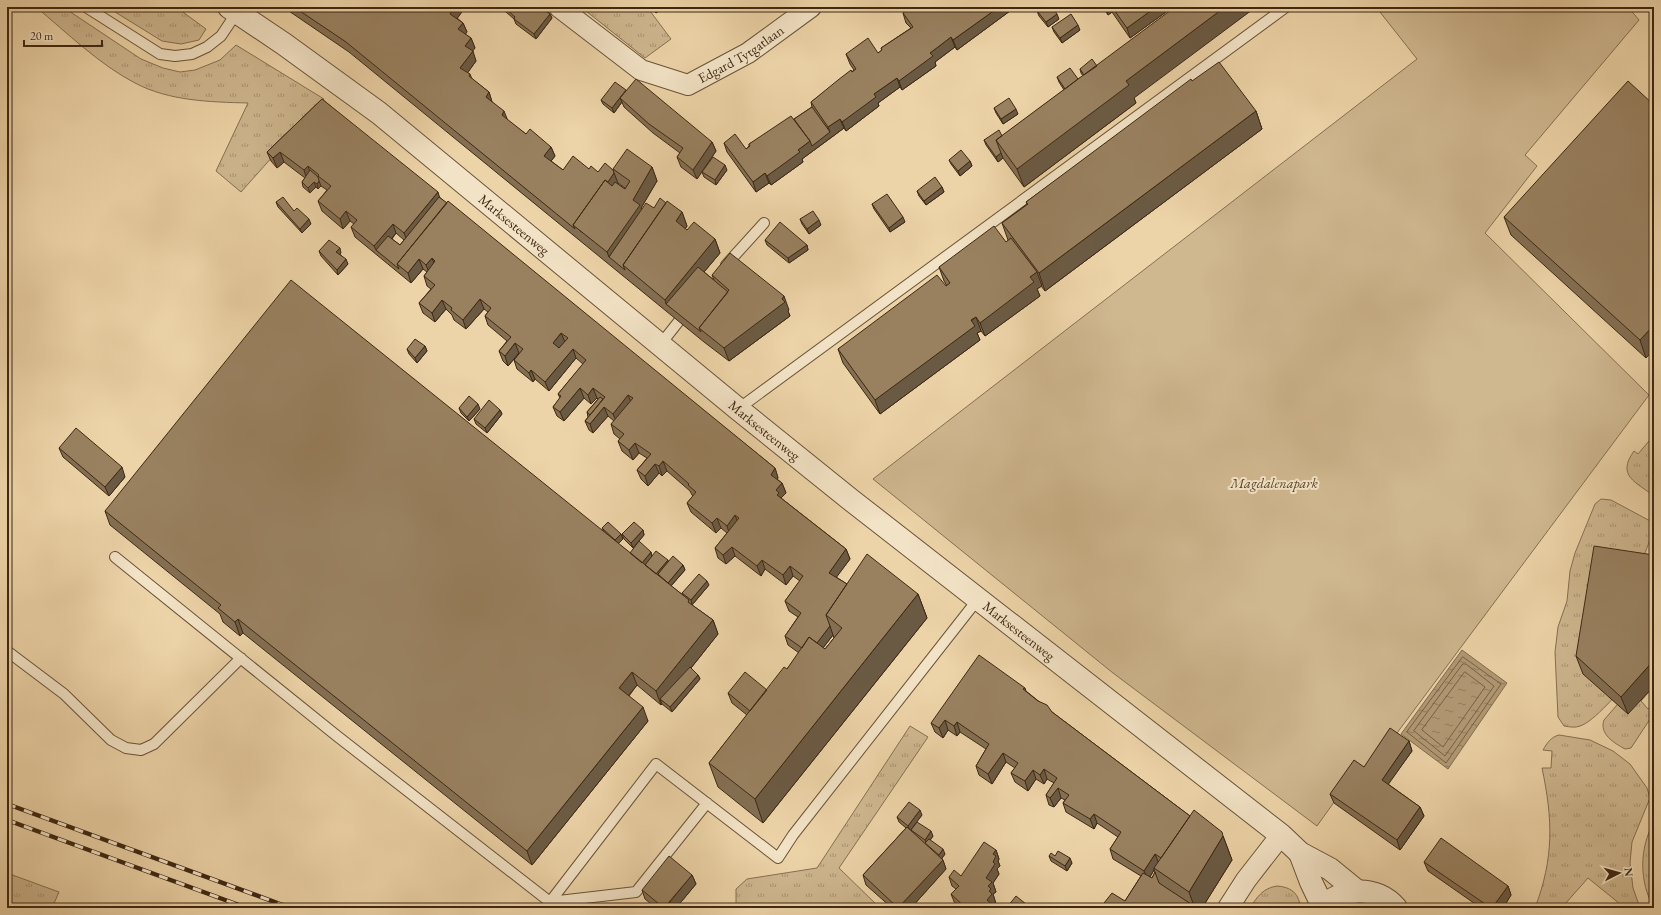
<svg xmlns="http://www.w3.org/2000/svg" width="1661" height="915" viewBox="0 0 1661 915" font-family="'EB Garamond',serif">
<defs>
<pattern id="grass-tufts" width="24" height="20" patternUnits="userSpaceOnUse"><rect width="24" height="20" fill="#cfb78f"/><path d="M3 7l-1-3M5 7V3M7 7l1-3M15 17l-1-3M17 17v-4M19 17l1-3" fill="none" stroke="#a99574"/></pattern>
<pattern id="water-ripples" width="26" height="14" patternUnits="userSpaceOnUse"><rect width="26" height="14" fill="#b29a75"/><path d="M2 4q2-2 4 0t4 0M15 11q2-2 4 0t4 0" fill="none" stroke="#927e5f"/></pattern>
</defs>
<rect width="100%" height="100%" fill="#edd4a8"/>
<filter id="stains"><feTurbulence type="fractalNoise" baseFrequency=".005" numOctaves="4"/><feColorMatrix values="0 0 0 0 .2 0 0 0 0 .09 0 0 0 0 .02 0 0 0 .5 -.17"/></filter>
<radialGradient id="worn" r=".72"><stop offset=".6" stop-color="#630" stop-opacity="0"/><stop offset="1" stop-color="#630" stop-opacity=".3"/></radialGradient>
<path fill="url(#grass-tufts)" stroke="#867051" d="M36,7H63L141,59L163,68L180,72L195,70L220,60L236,45L324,99L241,192L216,171L248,103C210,102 169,101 135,83C100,65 66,32 36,7Z
M107,7H176L206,29L199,40L181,44L162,41Z
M581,7H647L671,39L645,58Z
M1654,435V496C1636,482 1616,476 1634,451L1638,454Z
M1601,499L1611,500L1654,523V529L1639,569L1631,679C1620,690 1594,722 1580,726C1575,728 1570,727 1564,726L1558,717L1555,652L1558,627L1567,601L1570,571L1575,553L1595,504Z
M1654,662V686L1641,701L1648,709L1654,704V713L1631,748L1625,749C1614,743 1599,734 1604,720Z
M910,726L928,737L839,868L880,908H736V889L747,879L817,868Z
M1559,735L1590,740L1613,751L1630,764L1647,788L1650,798L1632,842L1630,863L1633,888L1640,908H1625L1588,878L1565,904L1570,908H1535C1554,858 1553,820 1542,768H1551L1552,751L1543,750C1547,743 1551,737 1559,735Z
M1654,822V908C1639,882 1639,848 1654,822Z
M7,873L59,892L52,908H7Z
M1277,886C1289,887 1297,891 1300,904L1297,908H1250C1257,897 1263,888 1277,886Z"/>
<path fill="#cfb78f" stroke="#867051" d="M1376,7H1628L1639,20L1525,155L1537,166L1485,233L1649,395L1394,737L1368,777L1357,770L1317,826L1113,673L873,479L1417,59Z"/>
<path fill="url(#water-ripples)" stroke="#846c4e" d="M1462,650L1507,683L1448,769L1401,734Z"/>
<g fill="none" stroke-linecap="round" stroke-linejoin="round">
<path stroke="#786144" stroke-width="1" d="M1463,657L1501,684L1446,763L1407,732Z
M1463,664H1466L1494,686L1445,756L1414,731Z
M1465,672L1485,687L1443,747L1422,730Z"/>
<defs>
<path id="service" d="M86,7L160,54L175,56L192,54L207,47L221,36L237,12
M726,265L764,223
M660,345L679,321
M738,409L1286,7
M115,557L337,736L550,902L636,892L707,803
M7,651L64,694L111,740L126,748L141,750L154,744L241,658
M550,902L656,764L778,858L793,835L978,599"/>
<g id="minor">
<path id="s1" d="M559,7L641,70L688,85L748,53L811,7"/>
<path d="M1228,908L1246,880L1281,835"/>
</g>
<g id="tertiary">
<path id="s2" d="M229,7L284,44L379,113L738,409L851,500L1281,835L1300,853L1330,869L1357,891"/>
<path d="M1300,853L1311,882L1323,907"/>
<path d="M1322,908C1341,887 1377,885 1396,908"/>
</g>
</defs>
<use href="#service" stroke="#6a5338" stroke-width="12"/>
<use href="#minor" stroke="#6a5338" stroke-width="22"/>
<use href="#tertiary" stroke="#6a5338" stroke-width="24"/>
<use href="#service" stroke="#f3e3c6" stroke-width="10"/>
<use href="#minor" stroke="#f3e3c6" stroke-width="20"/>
<use href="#tertiary" stroke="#f3e3c6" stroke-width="22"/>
<defs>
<path id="rail" d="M7,804L291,908
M7,820L247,908"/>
</defs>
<use href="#rail" stroke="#3e2813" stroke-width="4.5"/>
<use href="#rail" stroke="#f3e3c6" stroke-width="3" stroke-dasharray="9" stroke-linecap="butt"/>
</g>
<path fill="#846f53" stroke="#3e2813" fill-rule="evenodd" d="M283,7H399L404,11L441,8L464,9L457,18L463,23L467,32L465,34L471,38L475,48L472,51L476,61L467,73L470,74L472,79L489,92L492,102L507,120L526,134L551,147L555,156L551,161L563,170L589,169L598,172L613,170L652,167L657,181L641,208V209L654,208L666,203L682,212L687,226L685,229L687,230L715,239L720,253L704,272L714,280L712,275L789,310L788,311L790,316L729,361L704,342L349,52ZM618,183L625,188V189L617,184Z
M499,7H541L550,14L552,18L536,39L516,24L514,19L506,12Z
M652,7H663L656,13Z
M1103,7H1164L1166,12L1130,38L1112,12L1108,15Z
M1014,8L957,50L955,47L935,62L936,66L902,90L900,87L878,103L879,106L846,131L844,128L832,137L802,159L803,162L771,185L769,183L756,192L727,152L724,143L746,149L749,146V144L794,119L812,107L811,102L854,70L850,64L846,54L878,53L882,50L881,48L911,28L906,23L903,13L935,11Z
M1037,11L1059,19L1048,27L1039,16Z
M1052,27L1080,30L1062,43L1054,32Z
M1097,66L1134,98L1136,103L1024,187L1003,158L998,162L986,145L984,140L1002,136L1064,90L1059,82L1057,77L1078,79L1083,76L1081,73L1080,69Z
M1192,81L1256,111L1262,129L1045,291L1041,286L1037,289L1040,296L985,336L981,331L977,333L980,340L880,414L843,363L838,349L947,286L944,281L939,267L1006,242L1008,240L1002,223L1027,204L1026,202Z
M626,91L712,142L716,151L697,179L681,167L677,157L680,153L653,133L624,107L622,102L614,113L603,104L601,100Z
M322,99L439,197L775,468L778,478L777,479L782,483L786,493L781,498L846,549L850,559L836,577L847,584L918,594L927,618L763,823L718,787L709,763L747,715L732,703L728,693L767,690L787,669L799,653L788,645L785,636L798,617L789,611L785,601L800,581L793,576L786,585L765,569L761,576L735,556L726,564L718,558L715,548L727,533L721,528L716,533L691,512L687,503L693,496L692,495L690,491L667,471L662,476L659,473L648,486L641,479L637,470L647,458L639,453L633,460L622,451L618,441L620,439L614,434L611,424L614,421L608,416L593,433L589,430L585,421L588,417L587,412L598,399L597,398L591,404L584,398L564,421L557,416L553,407L560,398L558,394L583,364L576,358L549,391L535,379L533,382L517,369L514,360L519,353L508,366L503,361L499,351L507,341L488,325L485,316L488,312L484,309L466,329L454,320L452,315L446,309L435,322L423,313L419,303L431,289L427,286L424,276L427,272L423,269L411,283L355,237L351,227L354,224L350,221L343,229L322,211L318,201L327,190L321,186L318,189L316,187L310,193L303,187L302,182L305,178L284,162L277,168L271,161L267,152ZM396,233L404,240L400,245L392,239ZM833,635L834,638L825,649L823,648Z
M1654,105L1646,358L1511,235L1504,217Z
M994,108L1018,114L1003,124L996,113Z
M949,160L970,161L972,166L960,176L951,164Z
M727,170L716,185L704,177L702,172Z
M942,187L944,192L926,205L919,196L917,191Z
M276,202L294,211L311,224L302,233L278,207Z
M872,204L905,222L890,232L874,209Z
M800,219L821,225L809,234L802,224Z
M765,240L807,245L808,250L789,263L767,245Z
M319,251L341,253L340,254L348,264L338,275L321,256Z
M425,346L427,351L417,363L409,354L407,349Z
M459,408L480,409L469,421L461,413Z
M500,410L502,414L487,433L476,424L474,419Z
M59,448L125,477L109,496L63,457Z
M105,511L604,532L602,528L621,534L623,539L618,544L630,553L651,552L652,556L668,562L683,565L685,570L671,586L683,595L682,593L709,585L692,605L713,620L718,634L691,668L698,675L700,679L672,712L662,704L661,705L637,685L629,696L648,721L532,865L243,633L240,636L223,622L220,614L110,525Z
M643,530L644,535L633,548L624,539L622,534Z
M1654,555L1628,714L1583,674L1576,656Z
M1025,688L1026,691L1052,712L1190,816L1223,836L1232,860L1202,908H1100L1125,901L1141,876L1113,859L1110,849L1118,837L1097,823L1094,829L1066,812L1063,803L1065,800L1061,798L1054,807L1049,805L1046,795L1054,783L1047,779L1044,784L1036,779L1028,791L1015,782L1011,773L1015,768L1006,762L992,784L979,775L976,766L986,749L960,732L957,736L948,730L943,738L935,732L931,723ZM1154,870L1155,872L1152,878L1150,877Z
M1409,741L1412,751L1388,784L1420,807L1424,816L1400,850L1334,803L1330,794L1364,767Z
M922,815L910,830L933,836L930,840L945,854L942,858L946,869L911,908H892L866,885L863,875L906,828L899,822L897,817Z
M996,850L999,859L998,861L1000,866L997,869L999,874L993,883L996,892L993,894L996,904L994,906L996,908H959L955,904L951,894L956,889L952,886L949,877L961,876Z
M1049,856H1055L1072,863L1067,871L1051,861Z
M1424,862L1508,886L1511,895L1503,908H1481L1428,871Z
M692,875L696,884L676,908H656L645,899L642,890Z"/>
<path fill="#6b5a43" stroke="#3e2813" d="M455,7H463L464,9L454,23L450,14Z
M654,7H663L656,13Z
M999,7H1014V8L957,50L953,40Z
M1106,7H1110L1112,12L1108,15Z
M1156,7H1164L1166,12L1130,38L1127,28Z
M1225,7H1256L1134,98L1136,103L1024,187L1017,169L1126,81Z
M550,14L552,18L536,39L534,34Z
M1057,14L1059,19L1048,27L1046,22Z
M463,23L467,32L462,39L458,29Z
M1078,25L1080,30L1062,43L1060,38Z
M951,37L955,47L935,62L936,66L902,90L899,81L930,53Z
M471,38L475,48L469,56L465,46Z
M473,51L476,61L464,78L460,68Z
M897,78L900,87L878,103L879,106L846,131L842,122L874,94Z
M626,90L628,95L620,98L622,102L614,113L612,108Z
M489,92L492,102L486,97Z
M1016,109L1018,114L1003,124L1001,119Z
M504,111L508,121L502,115Z
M1256,111L1262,129L1045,291L1039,273Z
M840,119L844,128L802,159L803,162L771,185L767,176L798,150L810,141L830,132L828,127Z
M712,142L716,151L697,179L693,170Z
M551,147L555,156L548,165L544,156Z
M280,152L284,162L277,168L273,158Z
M1001,153L1003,158L998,162L996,157Z
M970,161L972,166L960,176L958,171Z
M725,165L727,170L716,185L715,180Z
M308,166L311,175L307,180L304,170Z
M652,167L657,181L641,208L645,219L609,257L607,252L633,200Z
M614,173L618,183L583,233L576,227Z
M765,173L769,183L756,192L753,182Z
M319,181L321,186L318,189L317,184Z
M314,182L316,187L310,193L308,188Z
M942,187L944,192L926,205L924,201Z
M438,192L441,202L408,243L404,233Z
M346,211L350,221L343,229L340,219Z
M682,212L687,226L681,235L676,221Z
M903,217L905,222L890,232L889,228Z
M309,219L311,224L302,233L300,229Z
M819,220L821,225L809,234L807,229Z
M393,224L396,233L380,253L376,250L374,246Z
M715,239L720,253L673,309L666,304L665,300Z
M807,245L808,250L789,263L788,258Z
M340,248L341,253L338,256L336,252Z
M432,258L436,268L430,275L426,265Z
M346,259L348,264L338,275L337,270Z
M419,259L423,269L411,283L408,273Z
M1037,272L1042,286L1037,289L1040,296L985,336L980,323L1030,277Z
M784,296L789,310L788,311L790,316L729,361L724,348L782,299Z
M480,299L484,309L466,329L463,320Z
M442,300L446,309L435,322L432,313Z
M976,317L981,331L977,333L980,340L880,414L875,400Z
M1654,325V350L1646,358L1640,340Z
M561,333L565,342L556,353L553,343Z
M515,343L519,353L508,366L505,356Z
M425,346L427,351L417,363L415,358Z
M573,349L576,358L549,391L545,382Z
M531,370L535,379L533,382L529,373Z
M580,388L584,398L564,421L560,412Z
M593,388L597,398L591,404L588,395Z
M628,395L632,404L617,423L613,414Z
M478,404L480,409L469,421L467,417Z
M604,407L608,416L593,433L590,424Z
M500,410L502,414L487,433L485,428Z
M635,443L639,453L633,460L629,450Z
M663,461L667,471L662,476L659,466Z
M655,464L659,473L648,486L645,476Z
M122,467L125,477L109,496L105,487Z
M775,468L778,478L774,484L771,475Z
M782,483L786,493L781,498L777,495L776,490Z
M735,515L739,525L730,536L727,526Z
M717,518L721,528L716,533L712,523Z
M643,530L644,535L633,548L631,543Z
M621,534L623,539L617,545L615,540Z
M732,547L735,556L726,564L723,555Z
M846,549L850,559L833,582L829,573Z
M651,552L652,557L644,568L642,563Z
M668,560L669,564L658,574L659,577L656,574Z
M762,560L765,569L761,576L757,566Z
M683,565L685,570L669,588L668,583Z
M790,566L793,576L786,585L783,575Z
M707,581L709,585L692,605L691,600Z
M918,594L927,618L763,823L755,799Z
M238,619L243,633L240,636L235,622Z
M713,620L718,634L664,702L660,699L662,704L661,705L656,691Z
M830,626L833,635L812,662L809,653Z
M1654,660V686L1628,714L1621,697Z
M632,672L637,685L624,701L619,688Z
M698,675L700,679L672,712L670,707Z
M643,707L648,721L532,865L527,851Z
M945,720L948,730L943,738L939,728Z
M957,722L960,732L957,736L954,726Z
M1409,741L1412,751L1385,789L1382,780Z
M1003,753L1006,762L992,784L988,774Z
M1044,769L1047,779L1044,784L1040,775Z
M1033,770L1036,779L1028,791L1025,781Z
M1058,788L1061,798L1054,807L1050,798Z
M1420,807L1424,816L1400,850L1397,840Z
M920,810L922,815L910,831L908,826Z
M1094,814L1097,823L1094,829L1090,819Z
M931,831L933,836L927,845L925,840Z
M1223,836L1232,860L1202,908H1193L1194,906L1189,892Z
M943,849L945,854L939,862L937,858Z
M996,850L999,859L998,861L1000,866L997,869L999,874L993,883L996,892L993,894L996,904L992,908L987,900L988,886L986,878L993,862V854Z
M1155,854L1159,864L1154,868V870L1148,880L1144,871Z
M1070,858L1072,863L1067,871L1065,866Z
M943,860L946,869L911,908H898Z
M692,875L696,884L676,908H665Z
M1508,886L1511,895L1503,908H1492Z"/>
<path fill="#998160" stroke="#3e2813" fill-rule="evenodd" d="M294,7H399L404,11L407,7H440L441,8L442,7H455L450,14L463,23L458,29L471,38L465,46L473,51L460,68L470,74L469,76L489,92L486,97L504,111L502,115L526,134L530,129L551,147L544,156L563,170L573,156L589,169L591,166L598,172L605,163L613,170L614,173L608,182L605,180L573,225L575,229L346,42Z
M504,7H541L550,14L534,34L514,19L515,17Z
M911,7H932L935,11L940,7H999L953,40L951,37L942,44L930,53L933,56L899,81L897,78L874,94L876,97L842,122L840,119L828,127L811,102L838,80L851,70L852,72L856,69L846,54L868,38L878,53L882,50L881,48L913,27L903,13Z
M1043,7H1052L1057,14L1046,22L1037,11Z
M1112,7H1156L1127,28Z
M1175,7H1225L1126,81L1129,85L1017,169L996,140Z
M1071,14L1078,25L1060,38L1052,27Z
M1092,59L1097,66L1084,75L1080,69Z
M1219,62L1256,111L1039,273L1002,223L1028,204L1026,202L1191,79L1192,81Z
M1070,68L1078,79L1065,89L1057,77Z
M636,79L712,142L693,170L677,157L683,148L649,124L620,98Z
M1628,81L1654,105V325L1640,340L1504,217Z
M615,82L626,90L612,108L601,100Z
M1009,98L1016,109L1001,119L994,108Z
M322,99L438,192L404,233L393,224L374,246L351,227L357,220L346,211L340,219L318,201L331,186L318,176L319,175L308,166L304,170L280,152L273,158L267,152Z
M812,107L830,132L812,146L810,141L794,119Z
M791,116L810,141L798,150L800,152L767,176L765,173L753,182L724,143L735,134L746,149L750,146L749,144Z
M999,130L1002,136L996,140L1001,153L996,157L984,140Z
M627,149L652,167L633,200L640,205L607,252L573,225L605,180L612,186L615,182L625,189L630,181L613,169Z
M961,150L970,161L958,171L949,160Z
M713,157L725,165L715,180L702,172Z
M310,170L318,177L319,181L317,184L314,182L308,188L302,182Z
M935,177L942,187L924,201L917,191Z
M887,194L903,217L889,228L872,204Z
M283,197L294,211L297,208L309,219L300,229L276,202Z
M439,197L447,203L397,264L399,269L376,250L388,236L400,245Z
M660,198L666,203L623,265L625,270L609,257L646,203L654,208Z
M448,201L775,468L771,475L782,483L776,490L779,493L777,495L846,549L829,573L847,584L826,615L830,626L817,643L809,637L802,648L785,636L801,613L785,601L803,576L790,566L783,575L762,560L757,566L732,547L723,555L715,548L739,518L735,515L727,526L717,518L712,523L687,503L696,492L688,485L689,484L663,461L659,466L655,464L645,476L637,470L651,454L635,443L629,450L618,441L624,434L611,424L633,398L628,395L613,414L604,407L590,424L585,421L605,397L593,388L588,395L580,388L560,412L553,407L561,396L558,394L586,360L573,349L545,382L531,370L529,373L514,360L523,349L515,343L505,356L499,351L511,337L485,316L491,308L480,299L463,320L451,310L452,308L442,300L432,313L419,303L435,285L424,276L435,261L432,258L426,265L419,259L408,273L397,264ZM561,333L568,338L559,348L553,343Z
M667,201L682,212L676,221L687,230L694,222L715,239L665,300L623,265Z
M813,211L819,220L807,229L800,219Z
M780,222L807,245L788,258L765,240Z
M994,226L1006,242L1011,238L1037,272L1030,277L1034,282L980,323L976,317L971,320L975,326L875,400L838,349L937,275L946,286L950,283L939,267Z
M329,240L340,248L336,252L346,259L337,270L319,251Z
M730,253L784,296L782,299L785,302L724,348L699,328L729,290L712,275Z
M698,267L728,292L699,328L701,332L666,304Z
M291,280L689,600L688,602L713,620L656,691L632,672L619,688L643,707L527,851L238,619L235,622L218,608L221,605L105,511Z
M415,339L425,346L415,358L407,349Z
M469,396L478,404L467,417L459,408Z
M600,397L603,399L590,415L587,412Z
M489,400L500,410L485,428L474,419Z
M76,428L122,467L105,487L59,448Z
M608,522L621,534L615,540L602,528Z
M634,522L643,530L631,543L622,534Z
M639,541L651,552L642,563L630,553Z
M1594,546L1654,555V660L1621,697L1576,656Z
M656,551L668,560L656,574L645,565Z
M867,554L918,594L755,799L709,763L784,667L787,669L809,637L825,649L842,628L826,615Z
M673,556L683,565L668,583L658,574Z
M699,574L707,581L691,600L682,593Z
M979,655L1025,688L1023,689L1038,701L1047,705L1052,712L1190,816L1161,858L1155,854L1144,871L1110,849L1121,832L1094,814L1090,819L1063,803L1069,795L1058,788L1050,798L1046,795L1057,778L1044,769L1040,775L1033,770L1025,781L1011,773L1018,763L1003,753L988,774L976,766L989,744L957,722L954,726L945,720L939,728L931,723Z
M690,667L698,675L670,707L660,699Z
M745,672L767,690L750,711L728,693Z
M1390,728L1409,741L1382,780L1420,807L1397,840L1330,794L1354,760L1364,767Z
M909,802L920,810L908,826L897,817Z
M1194,810L1222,832L1223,836L1189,892L1154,868Z
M917,822L931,831L925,840L911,830Z
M907,827L943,860L898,908L863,875Z
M1441,838L1508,886L1492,908H1491L1424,862Z
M929,839L943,849L939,855L925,843Z
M984,842L996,850L993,854L996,856L993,862L995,864L986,878L992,882L988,886L991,889L989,891L992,894L987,900L996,908H966L951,894L959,886L949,877L954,870L961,876Z
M1058,851L1070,858L1065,866L1049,856L1051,853L1055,856Z
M669,856L692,875L664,908L642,890Z
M1155,872L1159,883L1194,906L1193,908H1100L1112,893L1125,901L1143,873L1152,878Z
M1016,896L1031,908H1011L1008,906Z"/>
<g text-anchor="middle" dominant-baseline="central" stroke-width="4" stroke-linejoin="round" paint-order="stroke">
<g font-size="14" fill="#3e2813" stroke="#f3e3c6">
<text stroke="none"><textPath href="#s1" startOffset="214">Edgard Tytgatlaan</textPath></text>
<text stroke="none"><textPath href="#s2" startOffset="359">Marksesteenweg</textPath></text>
<text stroke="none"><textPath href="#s2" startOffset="683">Marksesteenweg</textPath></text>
<text stroke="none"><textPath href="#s2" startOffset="1007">Marksesteenweg</textPath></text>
</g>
<g font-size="14" font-style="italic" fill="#5b452c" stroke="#f3e3c6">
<text x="1274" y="483">Magdalenapark</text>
</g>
</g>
<rect width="1661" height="915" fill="none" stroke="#edd4a8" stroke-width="24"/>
<rect x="8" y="8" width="1645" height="899" fill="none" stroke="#3e2813" stroke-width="2"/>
<rect x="12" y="12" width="1637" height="891" fill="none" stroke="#3e2813"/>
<g transform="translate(1619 873) rotate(84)" stroke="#f3e3c6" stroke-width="3" paint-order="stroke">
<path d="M0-3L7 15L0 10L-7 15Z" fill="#3e2813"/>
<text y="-6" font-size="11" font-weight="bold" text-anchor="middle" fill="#3e2813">N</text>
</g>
<path d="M24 40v6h78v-6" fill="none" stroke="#3e2813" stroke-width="2"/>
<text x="30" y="40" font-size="12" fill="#3e2813" stroke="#f3e3c6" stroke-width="3" paint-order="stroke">20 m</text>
<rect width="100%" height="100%" filter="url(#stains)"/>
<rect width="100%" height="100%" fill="url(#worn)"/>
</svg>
